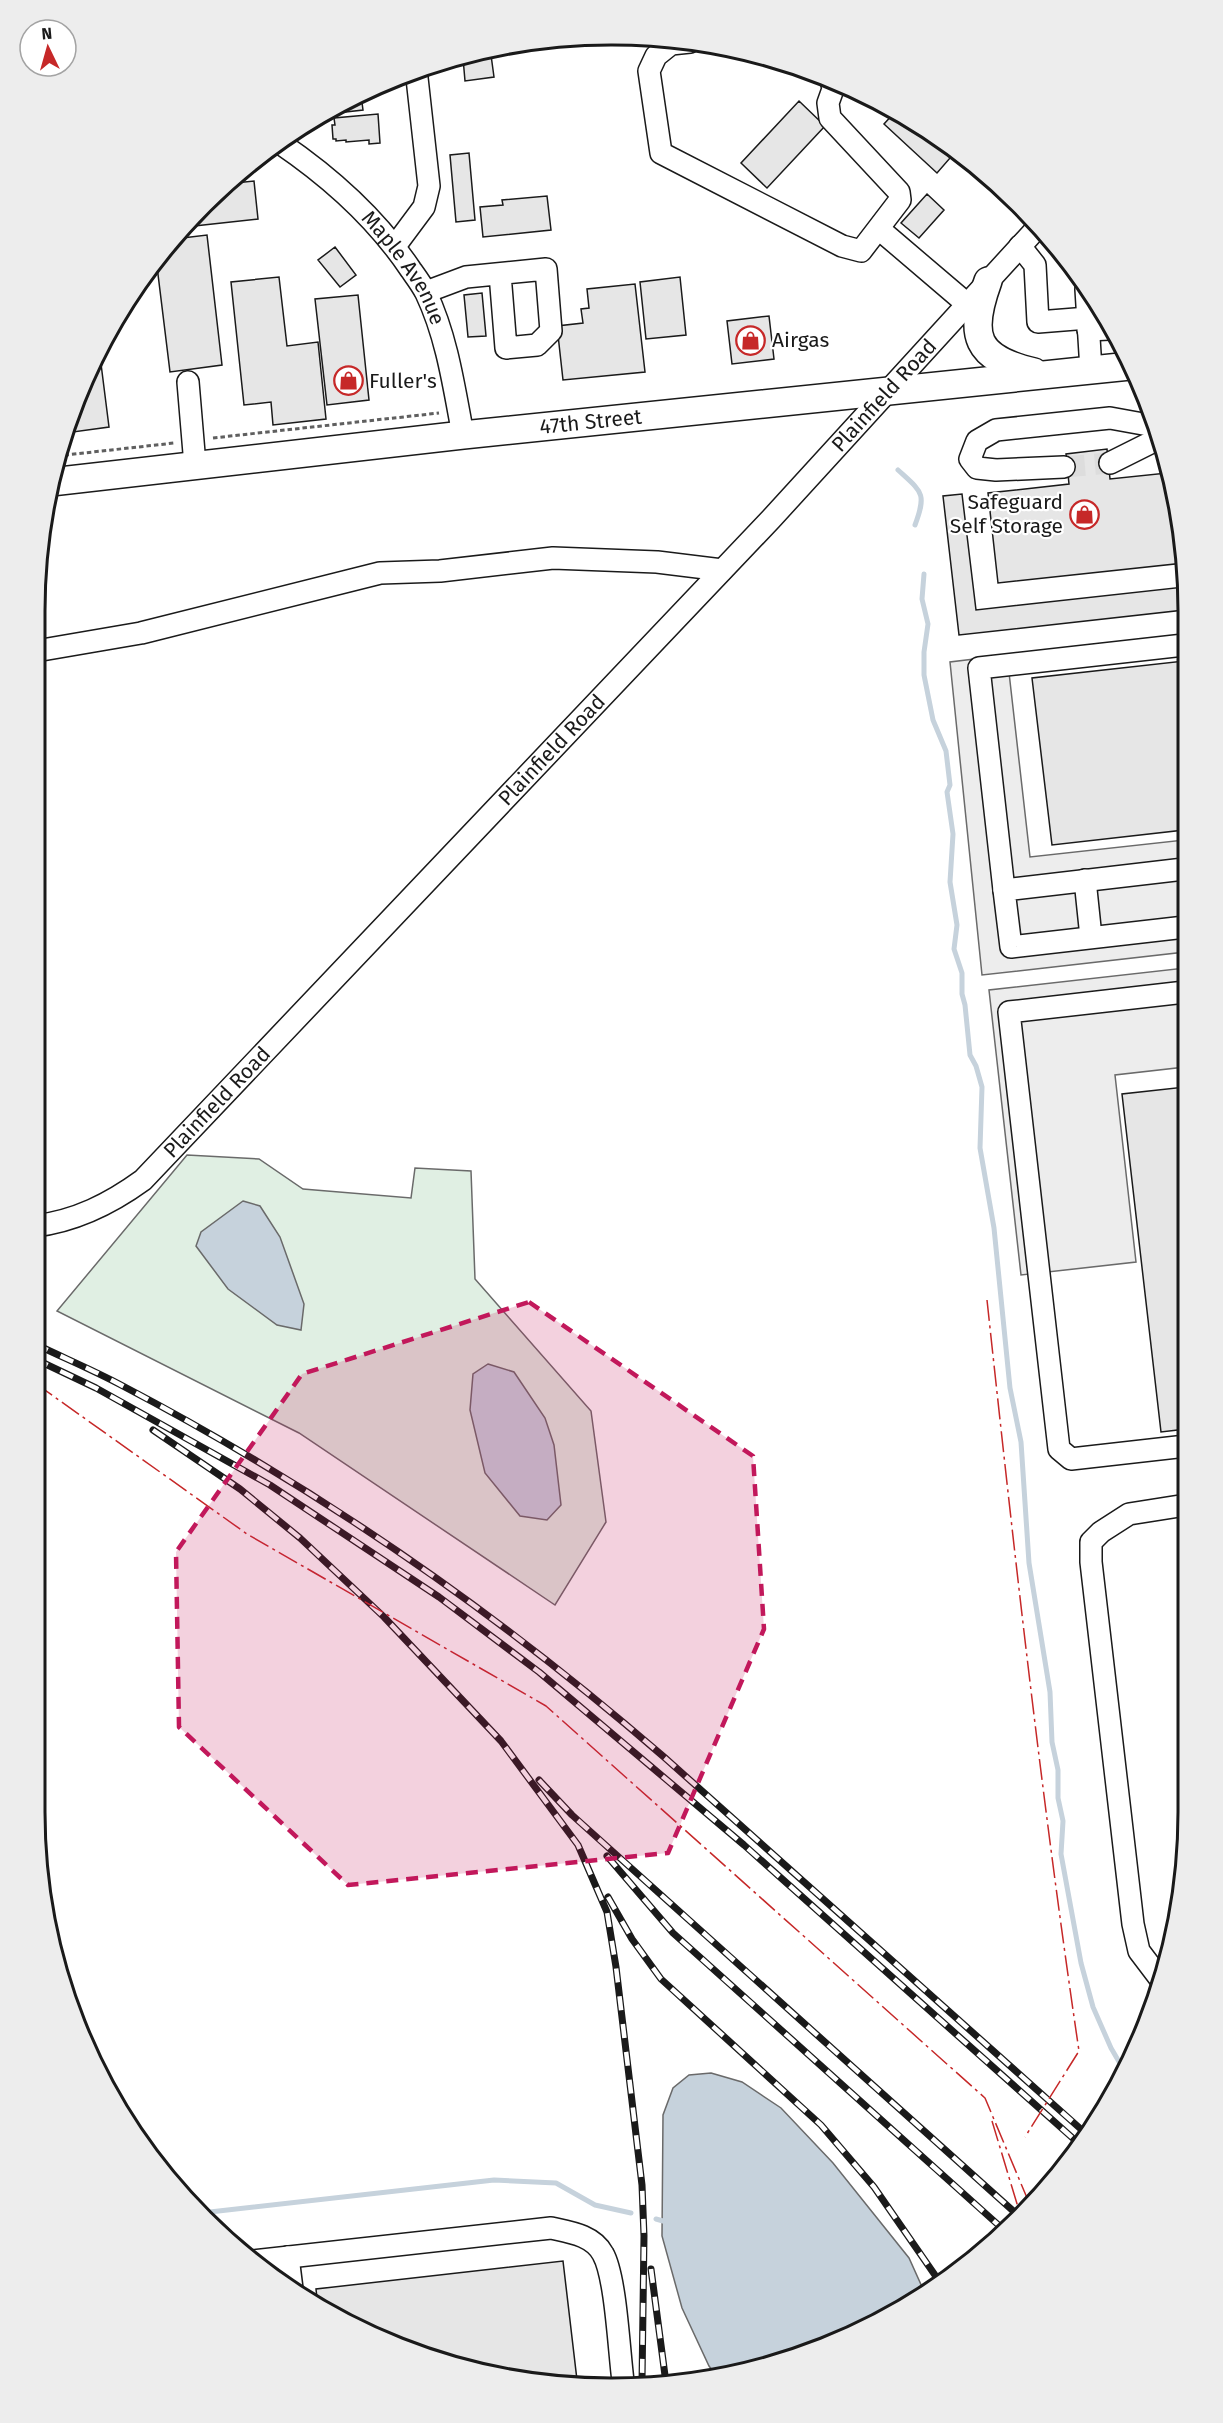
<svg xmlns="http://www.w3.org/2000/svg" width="1223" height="2423" viewBox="0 0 1223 2423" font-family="'Fira Sans',sans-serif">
<rect width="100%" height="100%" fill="#fff"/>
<path fill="#e0efe3" stroke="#6a6a6a" stroke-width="1.5" d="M187,1155L259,1159L303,1189L411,1198L415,1168L471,1171L475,1279L591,1411L606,1522L555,1605L299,1433L57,1311Z"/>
<path fill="#ededed" stroke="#6a6a6a" stroke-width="1.5" d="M1007,655L1030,857L1184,840L1185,952L982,975L950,662Z
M1185,968V1067L1115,1075L1136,1262L1021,1275L989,990Z"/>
<path fill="#c6d2dc" stroke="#6a6a6a" stroke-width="1.5" d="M243,1201L260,1206L280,1237L304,1304L301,1330L277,1325L228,1289L196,1246L201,1232Z
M488,1364L514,1372L545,1418L554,1445L561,1505L547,1520L520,1516L485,1473L470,1410L473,1374Z
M711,2073L742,2082L781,2108L833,2163L909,2258L923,2289L866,2329L716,2375L709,2366L682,2308L662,2236L663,2115L673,2088L689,2075Z"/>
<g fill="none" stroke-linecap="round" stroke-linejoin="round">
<path stroke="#c6d2dc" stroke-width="5" d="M898,470C922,492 927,493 915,525
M924,574L922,599L928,624L924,652V675L933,720L946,751L950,785L947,792L953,834L950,882L957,925L954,949L962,973V994L965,1005L970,1055L976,1066L982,1087L980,1148L994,1228L1010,1388L1021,1442L1029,1563L1050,1692L1052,1742L1058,1770V1798L1063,1821L1061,1854L1081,1963L1093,2007L1111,2048L1125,2072
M201,2213L494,2180L556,2183L595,2205L631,2213
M656,2219L663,2221"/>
</g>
<path fill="#e6e6e6" stroke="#1a1a1a" stroke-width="1.5" d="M491,55L494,77L465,81L463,58Z
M361,95L363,110L319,115L323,112Z
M799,101L825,126L767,188L741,163Z
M895,112L957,150L937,173L884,124Z
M378,114L380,143L369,144V140L346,142V140L336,141V139H333L332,125H335L334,118Z
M469,153L475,220L456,222L450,155Z
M254,181L258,219L185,227L225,184Z
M927,194L944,210L919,238L901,223Z
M547,196L551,230L483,237L480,207L503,205L502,200Z
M207,235L222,365L170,372L156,258L174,239Z
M335,247L356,275L340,287L318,260Z
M279,277L287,346L318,342L326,419L273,425L271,402L244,405L231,282Z
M680,277L686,335L646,339L640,282Z
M635,284L645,372L563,380L557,326L583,323L581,309L589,308L587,289Z
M482,293L486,336L468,337L464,295Z
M358,295L369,400L327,405L315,299Z
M769,316L774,359L732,364L727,321Z
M99,348L109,427L73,432L71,417L94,357Z
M1107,449L1110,479L1167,473L1184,536V563L998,583L988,493L1069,484L1066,454Z
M962,494L976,610L1184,587V610L959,635L943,496Z
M1184,661V830L1052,845L1032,678Z
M1185,1087L1186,1429L1161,1432L1122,1094Z
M563,2261L577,2380L499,2377L318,2308L316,2289Z"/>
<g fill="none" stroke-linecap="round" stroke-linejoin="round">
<path stroke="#ddd" stroke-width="21" stroke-dasharray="21 10" stroke-linecap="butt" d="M1064,467L1110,463"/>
<defs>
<g id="minor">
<path d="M690,42L671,44L656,56L649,71L661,153L842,246L861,251L900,200L899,192L830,118L828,103L833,89L831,80"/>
<path id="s1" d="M280,143C330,177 377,219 411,270C416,277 422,285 426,293C447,337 454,387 463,435"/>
<path d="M879,229L967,304"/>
<path d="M395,246L424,207L429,186L416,69"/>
<path d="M1020,246L1035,265L1038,322L1088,318"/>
<path d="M1086,289L1091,370"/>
<path d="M426,292L466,277L546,269L551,331L537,345L506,348L500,274"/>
<path d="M1088,330L1109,329"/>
<path d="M188,382L195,465"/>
<path d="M1110,463L1158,439"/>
<path d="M1064,467L996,470L977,468L970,459L977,441L996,430L1110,418L1154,426"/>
<path d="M36,651L141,633L380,573L440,571L553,558L657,562L722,570"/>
<path d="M1184,869L1004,890L1011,947L1185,927"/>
<path d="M1085,880L1091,937"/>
<path d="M1004,890L979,668L1184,645"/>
<path d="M1185,992L1009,1012L1059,1449L1071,1459L1186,1446"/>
<path id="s2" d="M35,1226C76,1221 110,1204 143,1180L771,519L1037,228"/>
<path d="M1161,1980L1139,1951L1133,1924L1091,1562V1542L1101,1532L1129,1514L1186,1505"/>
<path d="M288,2257L292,2289"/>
<path d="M253,2261L551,2228C569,2232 593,2235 603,2254C616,2277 619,2352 623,2381"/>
</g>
<g id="major">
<path d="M988,281C968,336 975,358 1034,372"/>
<path id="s3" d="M51,482L463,435L1130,366"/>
</g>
</defs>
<use href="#minor" stroke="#1a1a1a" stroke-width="24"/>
<use href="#major" stroke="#1a1a1a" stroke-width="30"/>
<path stroke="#5f5f5f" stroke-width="3" stroke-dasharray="4.5 3" stroke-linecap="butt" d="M213,438L439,413
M57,456L174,443"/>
<use href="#minor" stroke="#fff" stroke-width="21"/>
<use href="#major" stroke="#fff" stroke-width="27"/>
<defs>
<path id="rail" d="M35,1344C64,1358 93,1370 121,1385C316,1487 498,1613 664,1757L1083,2131
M35,1359L96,1388L270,1485L439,1597L539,1672L744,1845L1076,2141
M153,1430L240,1489L300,1538L384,1617L501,1741L578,1845L607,1912L616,1967L642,2185L644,2236L642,2382
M539,1780L572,1815L1021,2218
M607,1856L673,1933L1004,2230
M608,1897L632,1939L661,1979L821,2125L874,2187L937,2278
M651,2269L666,2383"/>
</defs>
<use href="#rail" stroke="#1a1a1a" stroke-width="7"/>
<use href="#rail" stroke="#fff" stroke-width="4.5" stroke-dasharray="14" stroke-linecap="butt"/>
<path stroke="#c62828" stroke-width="1.5" stroke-dasharray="21 4.5 3 4.5" stroke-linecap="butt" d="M987,1300C1014,1551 1042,1801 1079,2051L1025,2137
M35,1383L247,1534L546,1706L985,2098L1030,2205
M992,2121L1021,2217"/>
</g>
<path fill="#c2185b" fill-opacity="0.2" stroke="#c2185b" stroke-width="4.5" stroke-dasharray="12 8" stroke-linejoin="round" d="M529,1302L753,1456L764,1629L668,1853L348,1885L179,1727L176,1552L302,1374Z"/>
<defs>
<symbol id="shop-ring" viewBox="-11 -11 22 22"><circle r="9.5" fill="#fff" stroke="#c62828" stroke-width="1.5"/><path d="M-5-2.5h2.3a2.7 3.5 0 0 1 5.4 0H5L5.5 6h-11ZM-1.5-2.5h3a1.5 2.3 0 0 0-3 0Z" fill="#c62828"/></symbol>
</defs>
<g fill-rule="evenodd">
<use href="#shop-ring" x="734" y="324" width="33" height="33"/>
<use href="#shop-ring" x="332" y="364" width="33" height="33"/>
<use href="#shop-ring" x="1068" y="498" width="33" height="33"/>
</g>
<g text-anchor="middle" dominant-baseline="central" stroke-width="4.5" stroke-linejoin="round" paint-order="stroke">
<g font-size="21" fill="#1a1a1a" stroke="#fff">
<text stroke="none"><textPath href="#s1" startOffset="178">Maple Avenue</textPath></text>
<text stroke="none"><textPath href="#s2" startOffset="1198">Plainfield Road</textPath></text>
<text stroke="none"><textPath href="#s3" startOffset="543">47th Street</textPath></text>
<text stroke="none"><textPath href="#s2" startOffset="712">Plainfield Road</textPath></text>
<text stroke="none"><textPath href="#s2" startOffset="226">Plainfield Road</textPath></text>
</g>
<g font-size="21" fill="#1a1a1a" stroke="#fff" text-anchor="start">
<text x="772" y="340">Airgas</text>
<text x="369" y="381">Fuller's</text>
<text x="1063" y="502" text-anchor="end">Safeguard<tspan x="1063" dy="24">Self Storage</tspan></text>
</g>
</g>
<path d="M0 0H1223V2423H0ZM611 45H612A566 566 0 0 1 1178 611V1812A566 566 0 0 1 612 2378H611A566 566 0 0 1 45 1812V611A566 566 0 0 1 611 45Z" fill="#ededed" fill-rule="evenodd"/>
<path fill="none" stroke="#1a1a1a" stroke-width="3" d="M611 45H612A566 566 0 0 1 1178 611V1812A566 566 0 0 1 612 2378H611A566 566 0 0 1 45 1812V611A566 566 0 0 1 611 45Z"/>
<g transform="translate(48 48) rotate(355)"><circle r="28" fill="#ffffff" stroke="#a3a3a3" stroke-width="1.5"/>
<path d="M0-4.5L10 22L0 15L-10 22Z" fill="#c62828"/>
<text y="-9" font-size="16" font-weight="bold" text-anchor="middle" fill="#1a1a1a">N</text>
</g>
</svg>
